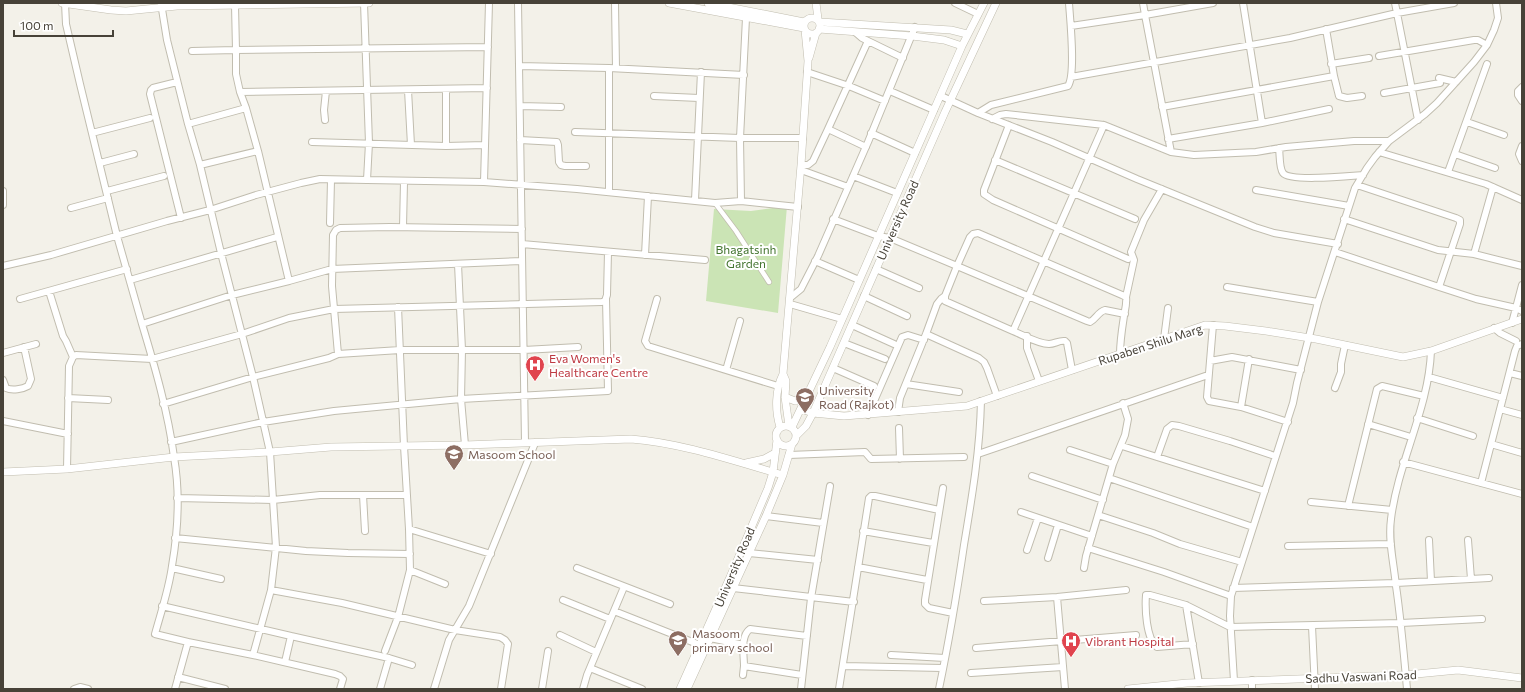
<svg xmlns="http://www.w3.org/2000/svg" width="1525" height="692" viewBox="0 0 1525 692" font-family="Commissioner,sans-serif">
<rect width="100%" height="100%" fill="#f3f1e9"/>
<path fill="#cbe4b5" d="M787,206L778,313L706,301L714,209L751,211Z"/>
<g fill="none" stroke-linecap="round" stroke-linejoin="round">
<defs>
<path id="pedestrian" d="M715,203L736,231L769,282"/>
<path id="minor" d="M65,3L66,24L80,84L117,236L142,324L232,295L289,281
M161,3L167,40L188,124
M518,3L525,442
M615,3L616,68
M955,3L978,14
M1143,3L1145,15L1213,3
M1243,3L1262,123
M1395,3L1418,120
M235,5L236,50L488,47
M1071,26L1145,15L1171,152
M1326,29L1334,76L1339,96L1347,98L1362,96
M855,32L862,38L903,58
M192,51L236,50V74L240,92
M1379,56L1474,40H1478L1487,45
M1331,64L1369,58
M519,66L609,68L744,75
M807,72L849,86L885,101
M1071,77L1290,38L1397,13L1454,3
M1439,78L1456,82
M177,82L153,88L151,90L150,94L181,218
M1522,87L1518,91V95L1522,101
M487,88L240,92L246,108L258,151L289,281L332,269L522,261
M446,89V146
M408,90L411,145
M890,91L934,110
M1384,93L1440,83
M654,96L699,98
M941,96L978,113L991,105L1068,86C1076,74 1070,19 1069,3
M520,106L561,107
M1162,107L1334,76
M246,108L188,124L200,165L221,253L253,377L270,452L276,547L271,590
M978,113L1052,142L1137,179L1255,227L1274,233L1338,244
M992,119L1000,115L1006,114L1104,125L1171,152L1194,155L1256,152L1286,147L1354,141H1389
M325,120L324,110L326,91
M1467,122L1504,135
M1009,125L984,190V194L993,200L1128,259
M575,132L740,138H803
M92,133L150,118
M871,133L915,153
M1168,139L1262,123L1329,109
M520,140L557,142L558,145L559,162L561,165L565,166H586
M312,142L446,146L485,145
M1522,146L1519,154L1522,161
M866,147L828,129L868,41
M1279,148C1280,155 1279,168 1283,173C1290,182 1349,176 1363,175
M1379,152L1486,184L1522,200
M1455,154L1495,168
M995,160L1135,219
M100,163L134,154
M200,165L258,151
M801,165H808L813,161L828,129
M801,170L848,187
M1448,172L1487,64
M853,176L897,193
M367,180L484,182L577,189L715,203L741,201L740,138L746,18
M484,182L489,3
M1256,190L1349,206
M3,191V205
M107,191L164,176
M609,192V68
M695,200L701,72
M741,201L798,207
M71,208L108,198
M833,219L878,236L890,238L957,266L945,296V301L1013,331L1104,125
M1344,219L1438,250L1474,254L1522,266
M330,223L331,180
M403,227L404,182
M522,244L705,260
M1335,252L1439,287L1460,224V220L1456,218L1357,185
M1474,254L1493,187
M645,255L648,196
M815,261L859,280
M458,264L462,350L461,399L465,445
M3,266L51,255L167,221L210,210L256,195L301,183L320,179L367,180L369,143L364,3
M876,269L919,288
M130,280L277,237
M1227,287L1318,302
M1439,287L1476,299L1516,308L1522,311
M49,291L63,336L66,341L73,357
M864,296L907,316
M1126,297L1134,260L1131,252L1144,220L1162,189
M790,298L801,289L818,256L868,142L915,27
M20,299L127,269
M657,299L645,341L648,346L778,386
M790,304L842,319
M1512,323L1522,285
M142,324C155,367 168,412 174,457C180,492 178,531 172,566C169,589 161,612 155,634L188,642
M852,325L894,344
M1213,325L1207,397L1209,401L1241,407L1288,422
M1494,328L1500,333L1516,341
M1013,331C1023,335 1038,344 1049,344C1055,344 1059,340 1065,341L1067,343L1072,370
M926,334L979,358L984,362L987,368L997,396
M1027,336V348L1039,381
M1164,339L1168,308
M844,343L885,359
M3,353L36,344
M338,354L332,286L333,235L336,230L340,228L390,227L522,229
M1120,354C1120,341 1122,329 1124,316C1125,310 1127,303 1126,297L1122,295L978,233L973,234L970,237L957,266L1087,321L1090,322C1096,319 1098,312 1105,310L1125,314
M1210,361L1232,357L1301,370
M833,368L874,386
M726,370L740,321
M1510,373L1522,376
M1429,377L1503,398
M3,380L6,388C12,391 23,389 28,386L31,379L24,347
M906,384L959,392
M1335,388L1341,372V364L1345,345
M68,398L108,400
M163,404L253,377L329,358L338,354L400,350H524L578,347
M1241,407L1249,359
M1500,409L1522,415
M898,412L900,398L926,334L937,304L941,299L945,296
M868,415L902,337L908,335L924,340
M1417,418L1473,436
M3,421L68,434
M1368,424L1411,437
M899,428L900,459
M171,442L263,422L334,411L461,399L608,391L606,299
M1491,444L1522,453
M1122,446L1265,491
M1070,450L1113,464
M978,454L1208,375
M789,455L865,452L871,459L964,457
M1157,457L1167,429L1172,425L1179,426L1230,441L1275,456
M1403,462L1522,494
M67,469L69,366L73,357L76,355L152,359L242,334L289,318L334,309L602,302L605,301L607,295L608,252
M1032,476L1103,500
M1109,478L1253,527
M1481,483L1515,351L1517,346L1522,344
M943,488L925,600V604L929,608L953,613
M363,495L365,531
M177,498L273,500L320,495H407
M1311,502L1392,510
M1348,506L1377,389L1382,386L1424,396
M1021,512L1092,536
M1098,515L1153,533L1180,544L1242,562
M766,516L823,523
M409,529L491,554
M863,531L933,543
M175,538L306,551L348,553L410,554
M1429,540L1431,581
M1468,540L1471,579
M1288,546L1391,544
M1088,548L1164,572L1231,596
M1027,550L1038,518
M749,553L818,560
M1048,558L1058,525
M858,567L927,580
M172,568L221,579
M577,568L670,604
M1084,568L1086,556L1113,464L1125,435L1128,419L1123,403
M410,570L445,584
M733,588L854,602
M1233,588L1396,583L1489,578
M1057,597L1065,689
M563,600L610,619
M984,601L1057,597L1126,590
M1186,605L1199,683
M162,606L291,636
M614,611L700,645
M1312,626L1315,689
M560,635L596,652
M710,638L744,645
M1193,644L1157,647C1146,639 1145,608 1146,595H1150L1186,605L1230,627L1401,623L1482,619
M976,648L1136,635
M385,651L398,617L410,570L409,529L404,446L398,307
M253,655L271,590L342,603L455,630L500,637L505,640L508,644L501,689
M891,655L945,658
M285,662L291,636L389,658L412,665
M744,666C744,655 740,636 750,629L807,636
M843,666L943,668
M590,668L642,689
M971,673L1063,667
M743,675L744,666L802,675
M178,677L225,689
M1234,681L1230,616L1231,596L1293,403L1297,383L1318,302L1355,188L1367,168L1375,157L1389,141L1425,114L1437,103L1474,62L1487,45L1494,30L1498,18L1496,3
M74,689L80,687L88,689
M175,689L188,642L253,655L335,674L340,676L343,679L340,689
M380,689L389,658
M434,689L449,640L469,606L535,443
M542,689L548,651
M583,689L587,675L624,587
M801,689L811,598L830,486
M839,689L869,498L871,496H875L939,510
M939,689C949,641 957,593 964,545C972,497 980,450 981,401
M1252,689V680
M1407,689C1404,655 1401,620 1396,586C1394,564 1388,541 1391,519C1398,462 1429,408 1431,351"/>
<path id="tertiary" d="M62,3L111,10L126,11L177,6L369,3
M669,3L804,28
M708,3L804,22
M816,3L818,19
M804 26a8 8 0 1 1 16 0a8 8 0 1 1-16 0Z
M820,22L951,30L967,34
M819,29L912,36L944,40L962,46
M809,58L816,33
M783,374L786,381L785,397L789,426
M785,397L795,401L806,398
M801,409L813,413L844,416L967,406L1205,325L1225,326L1266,331L1316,339L1403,357L1431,351L1522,319
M776 436a10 10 0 1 1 20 0a10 10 0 1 1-20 0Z
M780,427C775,411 775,390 783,374L801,165L808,61L805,30
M792,427L830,347L962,46L984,3
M796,436L806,426L813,413L945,112L996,3
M746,463L764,459L775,453
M3,472L67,469L174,457L270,452L331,447L465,445L631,439C682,443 734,461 783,475
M680,689L731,575L768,488L773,472L777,440
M687,689L766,516L783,475L792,444
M1128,689L1187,683L1406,675L1458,670L1522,678"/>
</defs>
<use href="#pedestrian" stroke="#c1bdaf" stroke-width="6"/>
<use href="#minor" stroke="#c1bdaf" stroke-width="8"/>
<use href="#tertiary" stroke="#c1bdaf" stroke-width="8"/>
<use href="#pedestrian" stroke="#fff" stroke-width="4.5"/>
<use href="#minor" stroke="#fff" stroke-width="6"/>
<use href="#tertiary" stroke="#fff" stroke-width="7"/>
</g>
<defs>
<symbol id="hospital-pin" viewBox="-11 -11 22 30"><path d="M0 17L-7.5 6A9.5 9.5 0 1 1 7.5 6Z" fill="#e0444e" stroke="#fff"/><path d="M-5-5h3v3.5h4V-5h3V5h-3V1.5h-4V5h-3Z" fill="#fff"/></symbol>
<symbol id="university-pin" viewBox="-11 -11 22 30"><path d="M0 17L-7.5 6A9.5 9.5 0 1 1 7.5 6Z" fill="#8d6e63" stroke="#fff"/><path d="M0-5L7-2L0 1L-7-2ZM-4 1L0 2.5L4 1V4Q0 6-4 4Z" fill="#fff"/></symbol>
</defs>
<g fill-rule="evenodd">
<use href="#hospital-pin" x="524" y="354" width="22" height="30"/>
<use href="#university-pin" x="794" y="386" width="22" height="30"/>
<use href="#university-pin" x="443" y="443" width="22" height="30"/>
<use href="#university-pin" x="667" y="629" width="22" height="30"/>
<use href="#hospital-pin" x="1060" y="630" width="22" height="30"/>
</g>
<g text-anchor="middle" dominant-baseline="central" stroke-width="4" stroke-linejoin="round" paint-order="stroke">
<g font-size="12" fill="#474238" stroke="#fff">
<text transform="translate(897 220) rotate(-66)">University Road</text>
<text transform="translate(1150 344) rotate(-18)">Rupaben Shilu Marg</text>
<text transform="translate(734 567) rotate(-67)">University Road</text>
<text transform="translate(1361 676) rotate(-2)">Sadhu Vaswani Road</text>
</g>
<g font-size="12" fill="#43742f" stroke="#fff">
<text x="746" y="249">Bhagatsinh<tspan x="746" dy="14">Garden</tspan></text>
</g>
<g font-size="12" fill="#be3a42" stroke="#fff" text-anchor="start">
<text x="549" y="358">Eva Women's<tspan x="549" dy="14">Healthcare Centre</tspan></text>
<text x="1085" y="641">Vibrant Hospital</text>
</g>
<g font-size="12" fill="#785e54" stroke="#fff" text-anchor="start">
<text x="819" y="390">University<tspan x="819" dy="14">Road (Rajkot)</tspan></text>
<text x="468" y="454">Masoom School</text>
<text x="692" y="633">Masoom<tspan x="692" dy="14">primary school</tspan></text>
</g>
</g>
<rect width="1525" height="692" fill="none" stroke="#474238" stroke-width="8"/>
<path d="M14 30v6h99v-6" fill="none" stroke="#474238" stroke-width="2"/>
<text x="20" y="30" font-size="12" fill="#474238" stroke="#ffffff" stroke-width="3" paint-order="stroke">100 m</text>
</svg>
